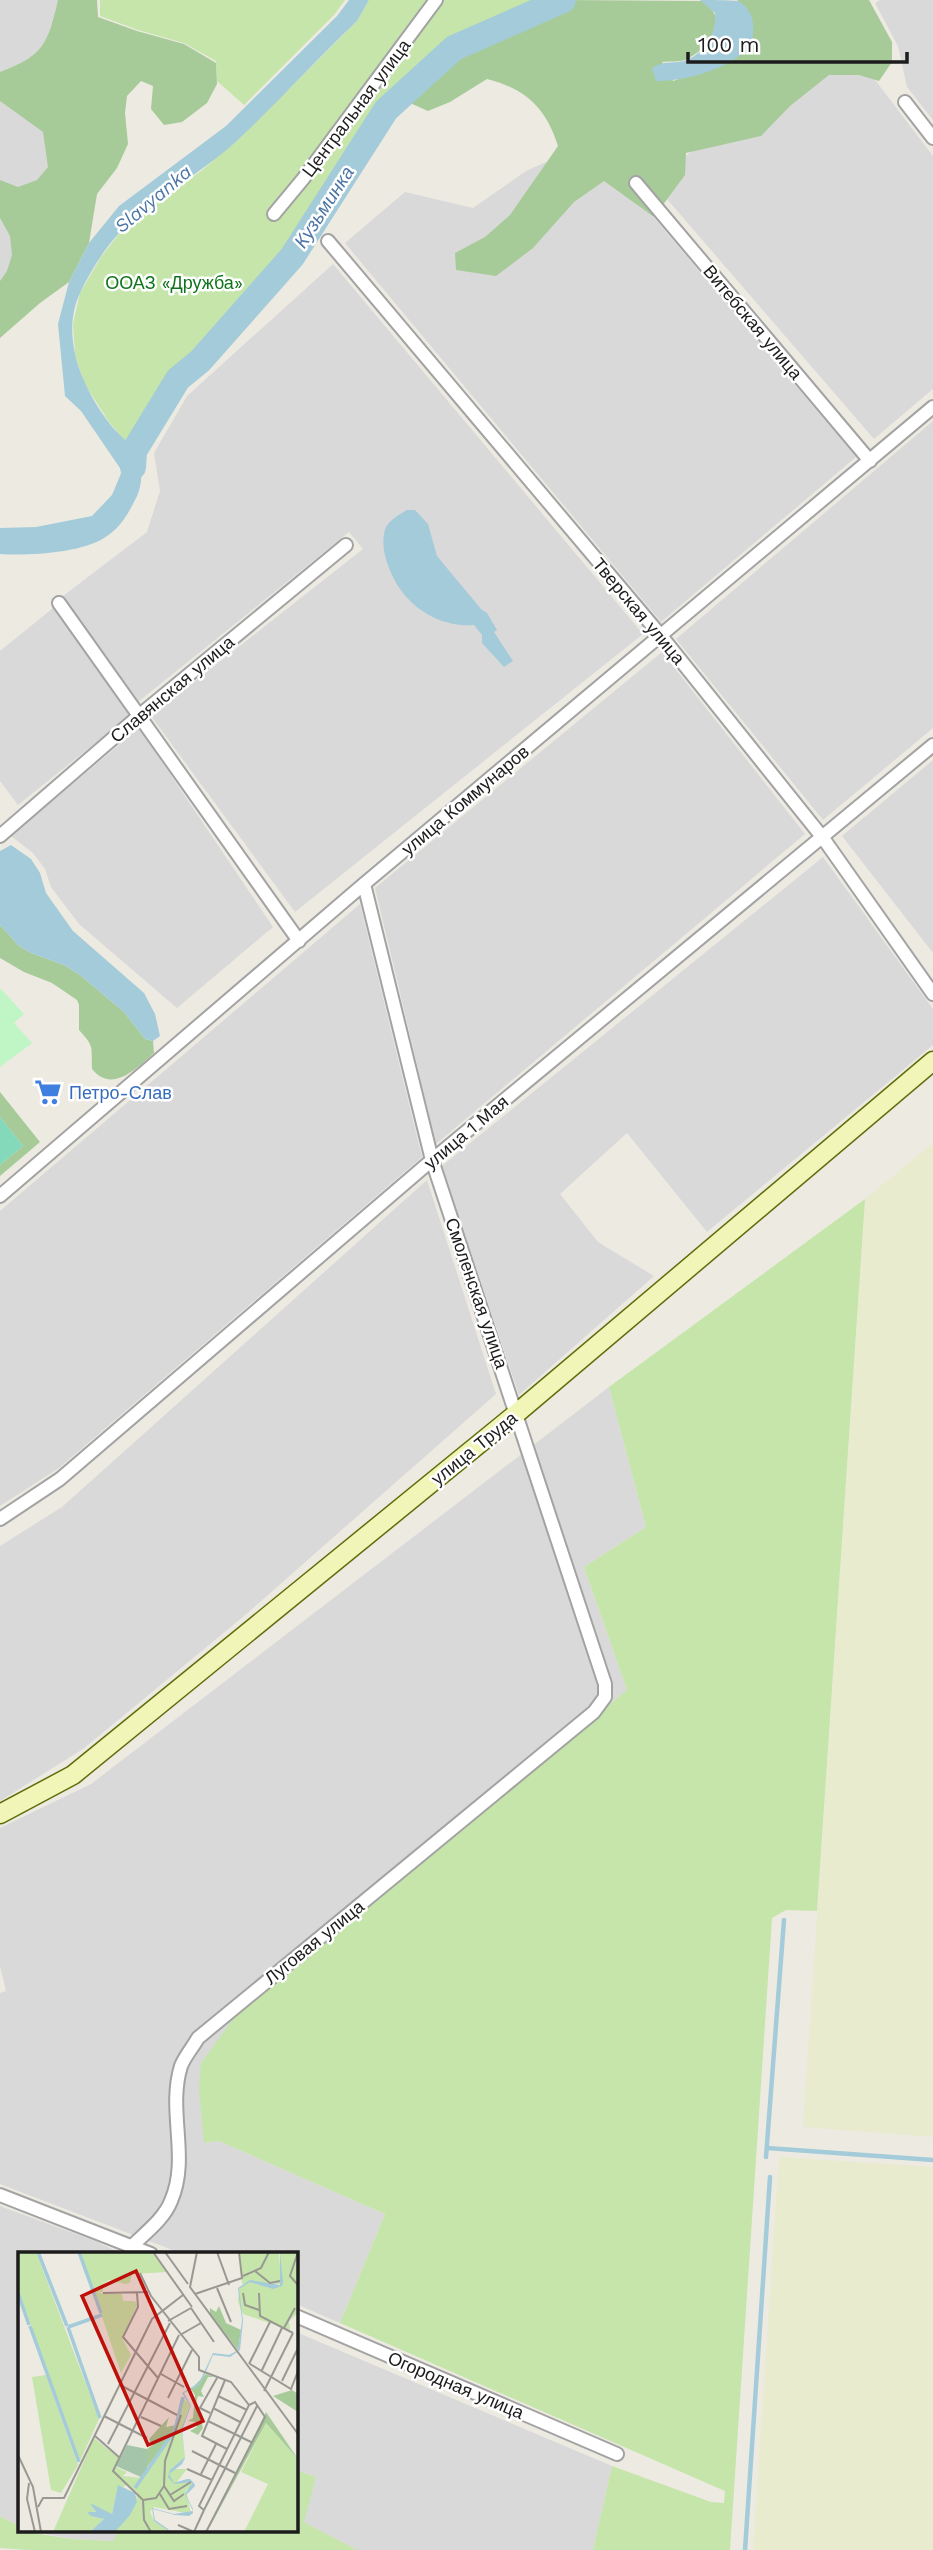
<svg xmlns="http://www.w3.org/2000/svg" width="933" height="2550" viewBox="0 0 933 2550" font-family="'Work Sans',sans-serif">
<rect width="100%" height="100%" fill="#edeae2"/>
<path fill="#dad9d9" d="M0,0H64L76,167L0,315Z
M880,0H933V120L907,87L898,46L875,3Z
M837,63L866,68L933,156V389L874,439L654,184L718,128Z
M590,142L856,457L661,622L345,243L405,192L473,208L526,171Z
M333,264L643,634L295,912L151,716L363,549L349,532L138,702L63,596L147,532L160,491L154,453L187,396Z
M933,421V728L823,820L676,639Z
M53,608L130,715L18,805L0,781V651Z
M662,652L805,834L436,1144L375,888Z
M139,728L273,927L177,1008L79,924L51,887L45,869L33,853L11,836Z
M933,760V953L842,836Z
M823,857L933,1009V1045L707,1232L627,1133L560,1194L598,1242L654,1276L519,1395L442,1166Z
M360,904L422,1157L59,1468L0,1506V1211Z
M427,1180L496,1394L244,1616L83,1749L0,1801V1546L62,1507Z
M609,1387L646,1527L584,1567L627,1690L233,2019L205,2143L219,2141L385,2214L340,2323L296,2304V2254H183L0,2184V1993L6,1991L0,1966V1828L91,1784Z
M0,2206L95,2241L122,2254H19V2526L0,2516Z
M296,2332L612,2466L593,2550H357L303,2522L316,2477L296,2470Z
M29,2531H118L114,2541L73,2539Z"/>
<path fill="#e8ebce" d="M933,1143V2137L803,2127L865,1199Z
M779,2157L933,2167V2550H753Z"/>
<path fill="#c5e5aa" d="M100,0H345L334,15L244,105L217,81L216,61L184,43L138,30L100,16Z
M369,0H563L454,48L386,110L292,257L200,361L178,379L134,451L109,422L84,383L75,354L73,324L80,293L101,257L119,234L135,218L201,171L240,138L357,21Z
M865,1199L817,1911L786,1910L772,1918L730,2550H593L612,2466L711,2502L724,2503L725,2491L340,2323L385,2214L219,2141L204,2143L199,2089L201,2063L233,2019L627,1690L584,1567L646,1527L609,1387Z
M296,2470L316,2477L304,2522L357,2550H28L0,2548V2516L19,2526V2531L73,2539L113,2541L118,2531H296Z"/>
<path fill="#a6cb99" d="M58,0H97L98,17L137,31L184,44L216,63L217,84L207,103L182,122L164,125L151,109L153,86L141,81L127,96L125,113L128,144L117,168L97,194L89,243L69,282L40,303L0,338V281L7,271L12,255L10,236L0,218V180L18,187L37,180L48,167L43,132L0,101V72C44,56 48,43 58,0Z
M563,0L704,1C707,5 713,10 715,15C721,33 700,54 685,60C679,62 669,61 662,62L673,81L732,61L743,5L737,0H869L892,42V62L879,81L859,75H829L790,106L761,136L686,153L685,175L654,217L604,181L574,202L533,248L496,276L456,270L455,253L485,237L510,215L558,146C546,108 526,89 487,79L450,102L428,111L410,103L409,89L454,48Z
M0,925L19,946L31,953L64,965L80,975L124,1012L145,1039L153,1041L154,1053C137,1068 112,1094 92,1069C91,1047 95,1047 79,1030V1005L77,1000L52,983L24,972L0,958Z
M0,1092L40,1142L0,1176V1165L23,1146L0,1117Z"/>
<path fill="#c0f6c6" d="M0,988L24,1014L14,1023L32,1043L0,1067Z"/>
<path fill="#84d9bb" d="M0,1117L23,1146L0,1165Z"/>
<path fill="#a4cbd9" d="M349,0H369L357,21C317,59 280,100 240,138C208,168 169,190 135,218C112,237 94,264 81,291C59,335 82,388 110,424C117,433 129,442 135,452C144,469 143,486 134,502C127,516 118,530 104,538C81,553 27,556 0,554V528L36,527L92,516L112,495L122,471L81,411L65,396L58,324L69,282L89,243L119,206L226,126L337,16Z
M700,0C711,0 728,0 738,1C757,10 758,40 743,53C721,71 684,81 656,81L652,68C665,60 671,64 684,61C704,55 717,33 715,13Z
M407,510H415L428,524L437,556L481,609L487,613L497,630L494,632L513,661L504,667L482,643V635L474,625C432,628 397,599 386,559C383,550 382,536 386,527C391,519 400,514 407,510Z
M11,845L31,859L40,873L46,893L73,931L144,993L155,1014L160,1036L153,1041L145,1039L124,1012L80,975L64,965L31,953L19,946L0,925V851Z"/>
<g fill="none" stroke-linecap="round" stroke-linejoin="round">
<path stroke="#a4cbd9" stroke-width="4.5" d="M767,2148L933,2160
M766,2157L784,1920
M745,2550L770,2177"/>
<path stroke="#a4cbd9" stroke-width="26" d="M133,467L134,451L178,379L200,361L292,257L386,110L454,48L563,0"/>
<defs>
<path id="street" d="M905,102L933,138
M636,183L870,461
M274,214L303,179L436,0
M328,241L662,637L823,838L933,994
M59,603L299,941
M0,836L140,715L346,545
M0,1196L364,884L933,407
M0,1519L60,1479L432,1160L933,745
M0,2195L151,2254
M132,2246C145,2233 164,2219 171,2201C190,2158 167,2111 181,2066C185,2056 193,2047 198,2038L594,1712L605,1697V1684L432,1160L364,884
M296,2316L617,2454"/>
<path id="secondary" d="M0,1814L73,1775L517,1413L933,1061"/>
</defs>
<use href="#street" stroke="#a3a3a3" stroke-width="16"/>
<use href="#secondary" stroke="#5f6c0a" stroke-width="21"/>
<use href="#street" stroke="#fff" stroke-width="12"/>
<use href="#secondary" stroke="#f1f6b8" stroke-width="18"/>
</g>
<defs>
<symbol id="supermarket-bare" viewBox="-9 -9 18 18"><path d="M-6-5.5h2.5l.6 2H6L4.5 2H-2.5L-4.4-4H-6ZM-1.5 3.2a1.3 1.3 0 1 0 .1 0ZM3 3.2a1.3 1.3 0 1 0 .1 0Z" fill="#3f7fe0" stroke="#fff" stroke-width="2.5" paint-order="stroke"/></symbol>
</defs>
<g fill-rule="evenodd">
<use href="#supermarket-bare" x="29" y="1073" width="38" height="38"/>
</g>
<g text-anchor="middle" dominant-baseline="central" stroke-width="5" stroke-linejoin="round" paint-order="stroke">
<g font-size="18" fill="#1c1c1c" stroke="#fff">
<text transform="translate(356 108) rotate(-53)">Центральная улица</text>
<text transform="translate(753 322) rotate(50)">Витебская улица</text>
<text transform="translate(639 611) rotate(50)">Тверская улица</text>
<text transform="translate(172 689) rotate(-40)">Славянская улица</text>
<text transform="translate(465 800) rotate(-40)">улица Коммунаров</text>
<text transform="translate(466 1132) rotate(-40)">улица 1 Мая</text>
<text transform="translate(477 1293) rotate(71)">Смоленская улица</text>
<text transform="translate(474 1448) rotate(-39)">улица Труда</text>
<text transform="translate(314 1942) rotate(-39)">Луговая улица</text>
<text transform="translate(456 2385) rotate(23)">Огородная улица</text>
</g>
<g font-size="18" fill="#11741c" stroke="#fff">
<text x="174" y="282">ООАЗ «Дружба»</text>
</g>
<g font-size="18" fill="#366cbe" stroke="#fff" text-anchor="start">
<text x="69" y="1092">Петро-Слав</text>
</g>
<g font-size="19" font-style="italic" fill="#4e77a6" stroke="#fff">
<text transform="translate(153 199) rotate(-40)">Slavyanka</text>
<text transform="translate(324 207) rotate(-57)">Кузьминка</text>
</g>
</g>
<g transform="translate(18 2252)">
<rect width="280" height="280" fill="#edeae2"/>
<path d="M0,0H18L81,167L62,209L0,37ZM62,0H133L149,20L114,22L112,31L107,32L91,28L85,32V40L78,41L104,42L105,49H117L119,53L104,86L113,103L103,121ZM222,0H261L263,32H224ZM262,0H280V61L271,69L272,78L225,62L220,50L221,37L228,31L262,35ZM28,123L60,213L43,241L33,238L14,125ZM165,146L172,153L163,177L167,205L153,217H169L159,230L168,228L176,232L168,239L173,262L136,255L132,260L136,269L152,280H97L118,252L119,240L109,232L98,242L94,262L81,260L73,251L78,261L73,264L86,267L72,280H35L76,186L101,206L98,215L109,220L105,224L125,226L157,178ZM248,171L280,207V280H226L250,232L223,220Z" fill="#c5e5aa"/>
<path d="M201,54L208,71L223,78L220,98L192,62V56L198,60ZM188,122L196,125H190L183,139L186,145L180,144L178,151L185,176L180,183L172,179L179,175L178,170L170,169L175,166L177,143L173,137ZM274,138L280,142V160L255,144ZM248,160L280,207L248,171L189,280ZM151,165L148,175L158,173L157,178L129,215V197L135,193L131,187Z" fill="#a6cb99"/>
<path d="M109,193L129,197V220L125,226L98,214Z" fill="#a5c5ab"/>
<path d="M262,0L265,30L264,34L255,37L232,30L221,37L225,69L222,98L212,105L195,103L184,129L180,134L166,141L173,154L164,178L167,206L164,212L151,222L156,231L169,227H172L176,231L177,234L168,243L175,257V261L171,264L157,263L135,257L137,268L150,277L152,280L136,269L134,256L156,262L175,259L167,242L175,230L156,232L150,225L152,218L167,205L163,177L172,154L164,141L181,131L195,101L211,103L220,98L224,68L220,36L232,28L262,33ZM100,233L117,241L119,250L112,263L97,280H72L86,267L73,264L69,260H78L72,251L94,262Z" fill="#a4cbd9"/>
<path fill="none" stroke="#a4cbd9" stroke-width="3.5" d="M20,0L49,74M61,0L83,61M0,41L11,73M12,74L61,210M50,75L82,166M50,75L84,63M117,236L157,178L165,145"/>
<path fill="none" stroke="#999893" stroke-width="2" d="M135,0L174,55M147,0L170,32M179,0L172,35L280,182M199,0L211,33M280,0L272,24L280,33M237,19L252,31L262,29M122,21L133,44L181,105V118L213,130L231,153M225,24L243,16L251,0M199,36L213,70M85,41L130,40M119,41L120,55L105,85L140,126M225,41L227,53L241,58M241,41L242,64L275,81M177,42L224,26L221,0M173,56L196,90M150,69L173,56M266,76L277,56M162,83L183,71M231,112L252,70M232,112L273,137L280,119M244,118L264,76M143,122L166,135M207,128L184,184L209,197M264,129L280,96M102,133L159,163M246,139L275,81M200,144L229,158M150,146L174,98M195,156L222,170M192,161L182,156L199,126M86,164L129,186M123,165L143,174M190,169L233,190M77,184L102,206M90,192L152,71M174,199L217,221M0,203L15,235L23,280M169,217L194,228M183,222L198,192M11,231L9,247L17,280M146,234L156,249L166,242M142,242L151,257L169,254M152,243L173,230M125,248L138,246L146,234L147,209L163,163M20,255L25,246H46L134,67L165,43M186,258L181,254L231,153L237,150L247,165L188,280M186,258L239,154M160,273L176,280L186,258M133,280L126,268L125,248L95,219L161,83"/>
<path fill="#be100a" fill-opacity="0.15" stroke="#be100a" stroke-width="3.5" d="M118,19L185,169L130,193L64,44Z"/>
<rect width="280" height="280" fill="none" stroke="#1c1c1c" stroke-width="3.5"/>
</g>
<path d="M688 52v10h219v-10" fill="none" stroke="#1c1c1c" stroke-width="3.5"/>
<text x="698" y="52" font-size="21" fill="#1c1c1c" stroke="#ffffff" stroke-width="5" paint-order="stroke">100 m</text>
</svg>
